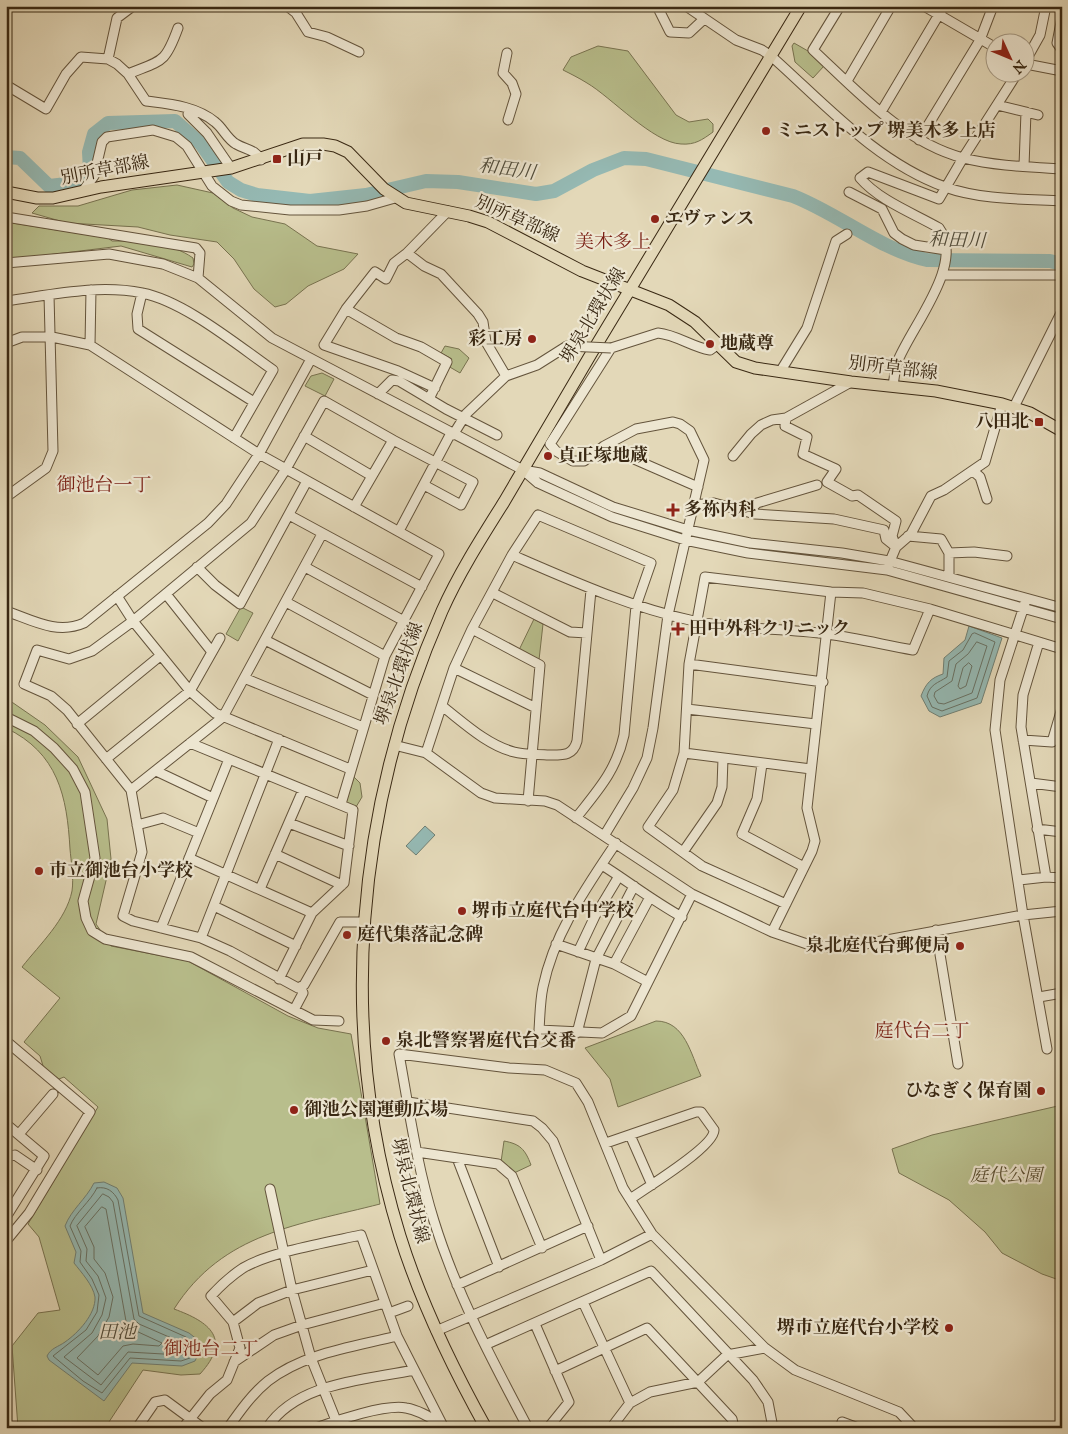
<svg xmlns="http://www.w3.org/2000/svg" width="1068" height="1434" viewBox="0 0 1068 1434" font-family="'IM FELL English','Noto Serif JP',serif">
<rect width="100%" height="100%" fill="#e3d8b8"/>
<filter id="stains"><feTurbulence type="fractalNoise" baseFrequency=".004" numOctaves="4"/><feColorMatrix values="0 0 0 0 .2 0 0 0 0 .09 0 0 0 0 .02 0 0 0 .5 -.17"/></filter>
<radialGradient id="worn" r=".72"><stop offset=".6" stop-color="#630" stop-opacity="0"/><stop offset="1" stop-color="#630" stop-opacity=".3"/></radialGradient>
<path fill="#b8be8c" stroke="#787350" d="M794,43L808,51L824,66L813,78L795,62L792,46Z
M598,46L628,51L676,115L689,122L708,119L713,124V132C702,140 695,145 681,144C653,143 611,97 587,83C579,78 571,74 563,70L571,57Z
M177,185L213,193L233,208L252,217L285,224L317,246L358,254L344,269L308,286L286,304L275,307L254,289L234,259L217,242L170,235L138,227L67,223L32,213L39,206H78L132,190Z
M6,222L108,238L112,241C139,241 171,242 193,258L194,264L192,267L121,246L6,260Z
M445,346L459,349L469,358L460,373L448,366L452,359L441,353Z
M322,373L334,379L325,396L305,386L311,376Z
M241,607L253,613L238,641L226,634Z
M534,619L543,624L539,660L519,650Z
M6,698L45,725L78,757L107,819L111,859L96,924L111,946L188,961L288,1016L318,1028L351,1034L380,1204C299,1225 223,1232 174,1309C210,1322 232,1339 200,1374L181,1375L143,1370L105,1428H18L12,1346L38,1313L60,1310L39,1237L28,1224L98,1107L64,1077L59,1079L44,1069L40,1056L24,1042L60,998L22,967C40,944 66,920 72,891C74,878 71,861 70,849C67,796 58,753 6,728Z
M354,777L360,783L362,797L356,807L346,802Z
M656,1021C685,1021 691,1055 701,1076L618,1107L610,1079L585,1048Z
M1062,1105V1281L1042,1274L1002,1253L985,1232L949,1200L899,1173L892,1149L932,1135Z
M504,1141C520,1144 525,1149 531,1165L514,1173L501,1162Z"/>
<path fill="#95b9b3" stroke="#707f73" d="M969,626L1002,638L981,703L940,717L929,711L921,696C926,683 931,678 943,674L944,658L965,640Z
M425,826L435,835L416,855L406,846Z
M104,1182L117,1188L123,1198L143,1313L189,1333L198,1340L199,1352L195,1361L182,1366L132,1363L104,1401L49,1360L47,1356C51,1348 58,1347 65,1342C78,1333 96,1314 95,1297C93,1285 81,1272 74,1263L76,1252L65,1226C71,1210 86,1199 94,1183Z"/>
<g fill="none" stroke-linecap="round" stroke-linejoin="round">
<path stroke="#677063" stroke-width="1" d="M975,633L995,642L977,698L942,711L932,707L927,696C930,684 938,683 947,677L949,661L963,650L972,634Z
M977,642L987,646L972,693L944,704L938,703L934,696L935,692L952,681L956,664L968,654Z
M969,663L972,666L966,686L960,689L958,686L963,668Z
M97,1188C107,1186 114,1192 118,1200L139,1316L186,1337L193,1343L194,1351L190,1358L181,1361L130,1358L102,1393L83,1381L53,1356L86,1330L97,1312L99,1295L92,1279L80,1262L81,1251L70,1226C75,1213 90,1202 97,1188Z
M103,1194L109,1197L113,1202L134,1319L139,1324L183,1343L187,1350L185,1354L181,1355L128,1352L101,1385L64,1357L92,1333L102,1315L106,1298L98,1276L86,1261L87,1249L77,1226Z
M102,1207L106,1209L126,1321L134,1330L162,1343L159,1346L133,1344L123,1346L98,1375L77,1358L98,1336L109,1317L113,1297L105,1273L94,1259V1247L85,1227Z"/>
<path stroke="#95b9b3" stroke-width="14" d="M6,157L20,158L49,186C67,184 79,184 90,170L89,152L94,134L108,123L175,121L201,144L228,182L241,190L257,195L310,201L366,195L426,181L458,182L536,194L554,191L593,170L624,158L646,159L793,196C839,214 879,249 927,260L1050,261L1062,264"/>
<defs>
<path id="minor" d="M287,6L296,13L308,32L327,37L359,52
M657,6L670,32L689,33L704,19
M686,6L736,40L762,50L771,56C825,104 876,162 945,187C981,200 1024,199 1062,201
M840,6L813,50C857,91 903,142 963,158C995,166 1029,167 1062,169
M924,6L996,48
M1062,17L1057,43L1062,50
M507,53L503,73L512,83L516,94L508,120
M108,59L117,18L133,6
M1026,60L1040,35L1046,6
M1026,64L1062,71
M128,74C162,60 165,64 178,28
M847,81L891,6
M6,85L46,109L66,74L81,57L108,59L117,64L128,74L146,101C169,104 196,106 215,122C223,128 227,139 236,144C246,150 255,149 261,160
M997,105L1038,115
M881,112L944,6
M188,114L207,133L231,168
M919,140L980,40L993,6
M1024,166L1026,112
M83,191L94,176L102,142L107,137L153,130L176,137L187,146L212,186L231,201L241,205L290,210H339L367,206L395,198
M849,192L882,209L894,233L902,239L914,245L946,250
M448,211L407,253L424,266L441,274L478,314L483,322L486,342L506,376
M6,217L196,248L200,253L198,278
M407,253L394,263L386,279L375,272L346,309L324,345L398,371L435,388
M6,263L109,254L163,264L198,278L272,338L523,470L538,483L612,517L685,540L748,553L887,570L1062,619
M942,275H1062
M142,293L137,314L138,329L254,402
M6,301C51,295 98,284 142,293C184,301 237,345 273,370L234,438
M346,309L396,338L421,347L447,362L429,399
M6,343L22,337H52L90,345L259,454L439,554L385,656L341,804
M90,345L91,290
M780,372L807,328L836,241L847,234
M893,386C894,379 895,370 897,363C910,328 966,264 939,228C913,213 880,201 860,178L868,172L939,199L963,158L1018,72
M378,394L392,380L399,381L446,409L497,435
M1014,407L1062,311
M786,418L785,426L807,437L803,454L836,469L827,482L852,496L858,495L896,521L892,536L896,547
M453,435L466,414L506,376L537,365L567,346
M304,436L372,476
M393,440L473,482L461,505L424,485
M604,446L698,487
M733,456L751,434L761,425L772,420L786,418L851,382
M523,470L540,473L613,507L688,530L750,543L842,553L889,561L1062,608
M973,471L980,477L987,499
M6,497L46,468L53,451L49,295
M694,505L714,503L755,514L834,519L884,530L886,539L896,547
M354,507L393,440L324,401L286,469L251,523L133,621L92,651L69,659L37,650L24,684L51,696L67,710L131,790L142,852L123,916L133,921L201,938L230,951L298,988L304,985L340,922H364
M748,512L757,503L817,485
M289,515L422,587
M399,531L451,433
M908,536L941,539L949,553
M512,555C572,581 630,607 694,621C738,630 783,628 827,634C856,638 885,645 913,650L930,609
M888,566L896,547L911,534L931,496L944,490L985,462L1002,404
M197,567L215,585L240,604L307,481
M305,567L404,621
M949,577V553L974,552L1007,556
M493,593L570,632L587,633
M166,594L212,652
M117,596L133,621L190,691L215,713L350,769
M286,602L385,656
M1025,603L1000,680L995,730L1023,915L1047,1049
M6,611C32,620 57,635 84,623L208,523L226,504L259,454L311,359
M265,640L373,695
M1039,642L1023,695L1021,727L1046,877
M689,664L823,682
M454,668L536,708
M244,678L363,727
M442,706C464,723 487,745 514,752C525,755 538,754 549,755C563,755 573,756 577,741L591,590
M687,709L816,724
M6,717L34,731L54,748L73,769L85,792L95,858L83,901L86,918L92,931L105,939L191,957L313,1020L339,1021
M77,724L160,656
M1023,740L1052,742L1062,708
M190,743L353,810L344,883L312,913L279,979
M394,745L426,753L481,793L495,798L545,801L557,805L692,894L772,932L807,944L828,947L865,944L1023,915L1062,911
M426,753L454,668L472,629
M684,753L811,769
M106,759L190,691L220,638
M762,764L757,799L742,834L804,867
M156,771L213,798
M1031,783L1062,787
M131,790L223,717L322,534
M528,801L540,665L472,629L512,555L538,515L651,563L636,606L624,735C616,771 598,790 576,818
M289,823L349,846
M137,825L163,818L199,833
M1037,829L1062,832
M604,836L633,788L647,758L653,728L668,615L704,460L690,431L680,424L673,422L636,429L604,446L584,461H573L556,451L550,444L611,348L658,333C677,335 692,347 710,350L717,345
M616,843C586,888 554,933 543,987C540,1001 540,1016 539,1030L602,1033L631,1016L692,894
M683,852L717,803L722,787L723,758
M275,854L342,885
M189,858L312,913
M602,865C629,882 653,901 682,917
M1019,880L1046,877L1062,878
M260,889L303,790
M786,904L702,866L648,827L673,790L684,753L689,664L705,577L831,592L863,593L930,609L1062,649
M214,906L296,946
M161,928L229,759
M936,930L958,1064
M772,932L812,851L815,841L807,808L831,592
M201,938L279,739
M556,944L614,964L648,982
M578,952L595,916L619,876
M614,964L649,899
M1039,997L1062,993
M294,1010L303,993L301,988
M577,1033L596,959L634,886
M6,1041L90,1112L29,1213L6,1241
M408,1102L533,1121L542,1128L553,1141L601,1260
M6,1124L44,1156L6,1217
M19,1134L53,1094
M630,1135L652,1185
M606,1143L696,1112H701L714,1130C715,1146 645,1189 630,1199
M417,1152L498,1164L512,1176L542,1248
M6,1157L15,1155L37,1170
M457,1158L499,1267
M270,1189L292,1290L311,1358L339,1428
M457,1285L588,1226
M583,1302L630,1403
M389,1313L408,1306
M233,1322L258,1303L292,1290L373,1270
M535,1324L569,1402L548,1428
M436,1331L601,1260L652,1234
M485,1345L651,1271L753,1380L768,1402L773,1428
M234,1362L274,1335L302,1325L385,1303
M555,1371L647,1328L732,1419L734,1428
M137,1428L155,1402L165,1400L203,1428
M183,1428L210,1394L227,1380L240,1348L233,1322L211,1296C221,1285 231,1276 243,1268C270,1252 329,1242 361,1235L397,1336L444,1428
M228,1428C240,1411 252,1394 268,1381C304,1353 353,1347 397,1336
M267,1428C297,1382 365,1380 414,1370
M316,1428C337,1420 386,1404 406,1408C419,1410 431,1418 441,1424
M528,1428C492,1360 457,1295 434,1221C417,1167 409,1109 399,1054L509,1068L545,1070L576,1083L588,1102L623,1188L652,1234L765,1348L795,1370L899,1412L914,1428
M611,1428L630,1403L650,1392L698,1382L727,1355L765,1348
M841,1428L842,1422L858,1428"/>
<path id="major" d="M6,192L37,198H53L101,187L231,168L303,144H323L335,146L348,152L384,189L406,203L469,216L488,222L582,271L669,305L695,322L736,362L755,368L851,382L936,391L1002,404L1030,413L1062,431
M486,1428C452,1367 421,1303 400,1236C336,1029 356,807 442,611C459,573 482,537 504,502C533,453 562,403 591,354C661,238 731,122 801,6"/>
</defs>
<use href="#minor" stroke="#64543c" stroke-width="11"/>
<use href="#major" stroke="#392813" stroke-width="13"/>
<use href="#minor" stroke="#ede6d1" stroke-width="9"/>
<use href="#major" stroke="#e3d8b8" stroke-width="11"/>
<defs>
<path id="minor-bridge" d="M567,346L611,348"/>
</defs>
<use href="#minor-bridge" stroke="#64543c" stroke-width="11" stroke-linecap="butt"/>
<use href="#minor-bridge" stroke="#ede6d1" stroke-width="9"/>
</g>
<g fill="#8f2418" stroke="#ede6d1" stroke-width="2">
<circle cx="766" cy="131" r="5"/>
<rect x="272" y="154" width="10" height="10" rx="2.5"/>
<circle cx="655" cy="219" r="5"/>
<circle cx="532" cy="339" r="5"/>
<circle cx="710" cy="344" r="5"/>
<rect x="1034" y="417" width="10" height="10" rx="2.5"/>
<circle cx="548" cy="456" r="5"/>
<path d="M670.5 502.5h5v5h5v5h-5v5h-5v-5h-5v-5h5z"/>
<path d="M675.5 621.5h5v5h5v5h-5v5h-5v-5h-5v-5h5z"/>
<circle cx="39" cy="871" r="5"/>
<circle cx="462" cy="911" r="5"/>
<circle cx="347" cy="935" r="5"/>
<circle cx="960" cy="946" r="5"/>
<circle cx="386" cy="1041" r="5"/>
<circle cx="1041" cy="1091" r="5"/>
<circle cx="294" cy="1110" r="5"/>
<circle cx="949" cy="1328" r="5"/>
</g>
<g text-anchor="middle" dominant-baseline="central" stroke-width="4.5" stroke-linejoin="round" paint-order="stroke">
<g font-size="18" font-weight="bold" fill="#392813" stroke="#ede6d1" text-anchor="start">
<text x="776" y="131">ミニストップ 堺美木多上店</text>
<text x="287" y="159">山戸</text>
<text x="665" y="219">エヴァンス</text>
<text x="522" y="339" text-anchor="end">彩工房</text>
<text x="720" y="344">地蔵尊</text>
<text x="1029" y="422" text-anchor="end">八田北</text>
<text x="558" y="456">貞正塚地蔵</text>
<text x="684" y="510">多祢内科</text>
<text x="689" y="629">田中外科クリニック</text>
<text x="49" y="871">市立御池台小学校</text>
<text x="472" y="911">堺市立庭代台中学校</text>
<text x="357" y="935">庭代集落記念碑</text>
<text x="950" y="946" text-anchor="end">泉北庭代台郵便局</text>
<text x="396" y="1041">泉北警察署庭代台交番</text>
<text x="1031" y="1091" text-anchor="end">ひなぎく保育園</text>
<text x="304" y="1110">御池公園運動広場</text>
<text x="939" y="1328" text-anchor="end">堺市立庭代台小学校</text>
</g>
<g font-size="18" fill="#392813" stroke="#ede6d1">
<text transform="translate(105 171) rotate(-11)">別所草部線</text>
<text transform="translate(517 220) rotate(24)">別所草部線</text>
<text transform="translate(594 316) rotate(-59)">堺泉北環状線</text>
<text transform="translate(893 369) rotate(7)">別所草部線</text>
<text transform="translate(400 674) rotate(-70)">堺泉北環状線</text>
<text transform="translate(409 1191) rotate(76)">堺泉北環状線</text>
</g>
<g font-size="18" font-style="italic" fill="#594e31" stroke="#ede6d1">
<text x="1006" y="1176">庭代公園</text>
</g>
<g font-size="19" font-style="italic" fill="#504c3b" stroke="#ede6d1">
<text transform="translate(507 170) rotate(8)">和田川</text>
<text transform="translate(957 241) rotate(2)">和田川</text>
<text x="117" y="1333">田池</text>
</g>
<g font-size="19" fill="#7a1f14" stroke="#ede6d1">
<text x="613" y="243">美木多上</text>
<text x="104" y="486">御池台一丁</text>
<text x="922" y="1032">庭代台二丁</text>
<text x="211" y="1350">御池台二丁</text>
</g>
</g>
<rect width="1068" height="1434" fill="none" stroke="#e3d8b8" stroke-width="25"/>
<rect x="8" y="8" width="1053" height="1419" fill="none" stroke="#392813" stroke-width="2.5"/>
<rect x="12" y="12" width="1043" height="1409" fill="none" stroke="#392813"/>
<g transform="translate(1010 58) rotate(134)"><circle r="24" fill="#ede6d1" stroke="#a59a85"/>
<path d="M0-4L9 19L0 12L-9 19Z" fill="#8f2418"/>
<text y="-8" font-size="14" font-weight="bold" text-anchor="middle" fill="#392813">N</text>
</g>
<rect width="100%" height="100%" filter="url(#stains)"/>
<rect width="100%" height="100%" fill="url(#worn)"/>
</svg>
